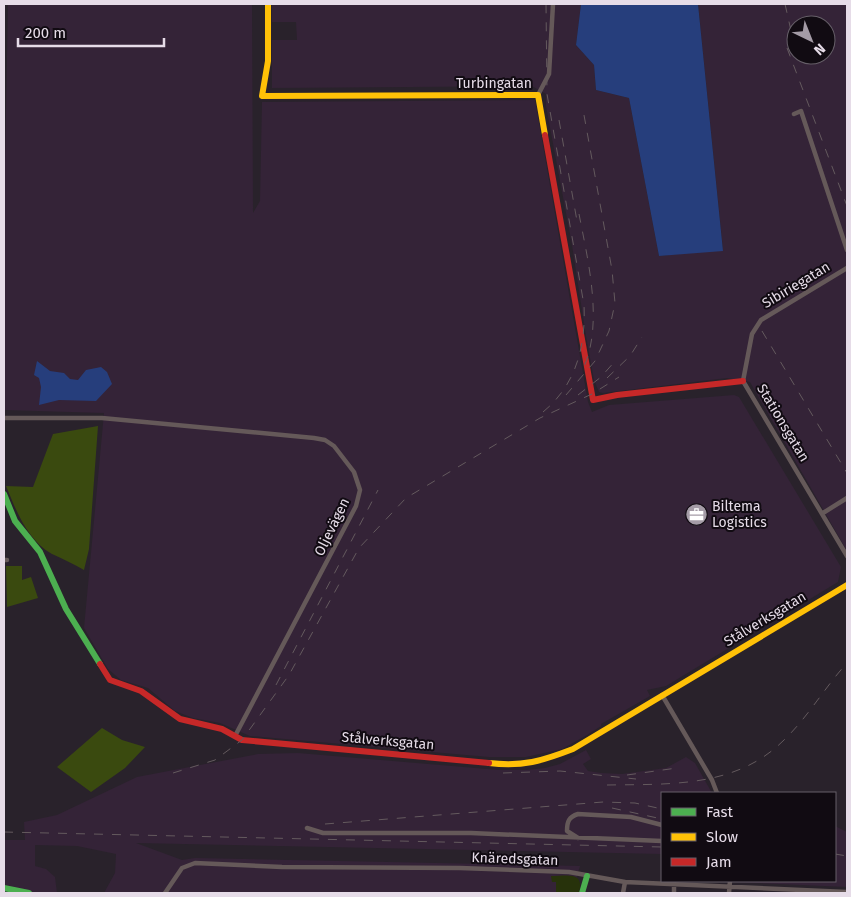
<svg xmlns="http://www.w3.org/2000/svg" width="851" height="897" viewBox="0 0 851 897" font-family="'Fira Sans',sans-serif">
<rect width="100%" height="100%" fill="#29222b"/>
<path fill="#342337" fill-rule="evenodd" d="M8,4H252L253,213L260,201L262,102L535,100L588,402L592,412L609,405L734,395L739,397L841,567L838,582L666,686L647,690L650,696L601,724V726L587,735L562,749L526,757H489L250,736L220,723L193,718L175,711L148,688L121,680L108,669L84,628L104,413L4,410V215Z
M272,4H581L576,45L594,65L596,90L629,98L659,256L723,250L698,4H847V551L750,382L727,378L603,393L599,392L594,380L586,336L572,245L546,106V94L532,86L272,88V40H297L296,22H272ZM796,25H826V55H796Z
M586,750L591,759L583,764L588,771L601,773L622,774L666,768L686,757L695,763L712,793H662V854L136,843L182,860L195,858L580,866L572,893H104L115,873L116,854L77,846L35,845V866L46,869L55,877L57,893H4V840H25L24,822L57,815L137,777L258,754L298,753L499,770H526L545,768L560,764Z
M835,826L847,832V887L735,882L835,881Z"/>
<path fill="#27320b" d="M551,876C567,876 585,871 579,893H556V882H552Z"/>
<path fill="#3a4a0f" d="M98,426L89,549L84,570C74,564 63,559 52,554C27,540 16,510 6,486L33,487L53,434Z
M6,566H22V580L31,577L38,598L7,607Z
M102,728L122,740L145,747L125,768L91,792L57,767Z"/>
<path fill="#263e7c" d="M581,4H698L723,251L659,256L629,98L596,90L594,65L576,45Z
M37,361L50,371L64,373L70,379L78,380L86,370L101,367L107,372L112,384L96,401L59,400L39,405L41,387L39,378L34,375Z"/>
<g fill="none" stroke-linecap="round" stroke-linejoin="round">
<path stroke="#655959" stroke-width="4.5" d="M538,95L549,74L553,4
M794,114L801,111L847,250
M847,268L761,320L752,334L743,381L847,556
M4,418H102L314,438L325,440L334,446L354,472L360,490L356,506L235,736
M823,513L847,498
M4,560H7
M662,695L712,780L717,793
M307,828L323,833H471L662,841
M578,838L567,831C567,821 569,817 578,814L631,817L662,825
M674,884V893
M165,893L182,868L195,863L282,867L460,868L569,872L625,882L847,892
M623,893L625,882
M729,893L730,881"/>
<path stroke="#4caf50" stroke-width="6" d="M4,494L15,521L40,552L66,609L100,664
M4,888L29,893
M582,893L587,876"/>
<path stroke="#ffc107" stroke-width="6" d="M268,4V61L262,96L538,95L545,135
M489,763C523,767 542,761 573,749L847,585"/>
<path stroke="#c62828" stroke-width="6" d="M545,135L593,400L617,395L743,381
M100,664L110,680L141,691L180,719L222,729L242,740L489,763"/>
<path stroke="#645a5e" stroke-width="1" stroke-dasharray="9 9" stroke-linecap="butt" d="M785,4L796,53
M787,48L847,206
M559,120L577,221
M579,214C588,261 605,328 581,373
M762,331L847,473
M607,378L630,356L642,337
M566,395L595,361L609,331L615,303L612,270L584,115
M578,395L601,377L616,360
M543,412C576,385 586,346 584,305L547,94L546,4
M276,685L378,490
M173,773L215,760L242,740L289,675L359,548L406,498L540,418L592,394L619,377
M503,773L560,771L636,779
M627,775L677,768
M607,785C670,784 736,788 784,740C808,717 825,687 847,663
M612,808L662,819
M325,824L603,802L635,803L662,809
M4,832L662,847
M835,854L847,856"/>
</g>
<defs>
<symbol id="office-disc" viewBox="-11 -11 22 22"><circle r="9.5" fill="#a49ba6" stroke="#110b12"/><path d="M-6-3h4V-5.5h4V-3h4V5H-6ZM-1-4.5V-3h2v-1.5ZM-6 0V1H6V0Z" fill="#fff"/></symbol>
</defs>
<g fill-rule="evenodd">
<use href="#office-disc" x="684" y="502" width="25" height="25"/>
</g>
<g text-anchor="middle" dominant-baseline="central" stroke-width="4" stroke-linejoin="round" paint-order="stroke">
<g font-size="14" fill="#e6dce8" stroke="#110b12">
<text x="494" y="83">Turbingatan</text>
<text transform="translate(796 285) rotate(-31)">Sibiriegatan</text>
<text transform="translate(783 423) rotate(59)">Stationsgatan</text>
<text transform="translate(332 527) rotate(-64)">Oljevägen</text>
<text transform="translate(765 619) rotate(-31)">Stålverksgatan</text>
<text transform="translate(388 741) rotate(5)">Stålverksgatan</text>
<text transform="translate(515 859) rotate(2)">Knäredsgatan</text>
</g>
<g font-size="14" fill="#e6dce8" stroke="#110b12" text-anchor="start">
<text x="712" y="506">Biltema<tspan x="712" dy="16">Logistics</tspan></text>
</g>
</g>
<rect width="851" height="897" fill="none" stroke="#e6dce8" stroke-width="10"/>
<rect x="661" y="792" width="175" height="90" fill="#110b12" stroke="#665f68"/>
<rect x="671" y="808" width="25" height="8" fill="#4caf50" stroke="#665f68"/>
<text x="706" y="817" font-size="15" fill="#e6dce8">Fast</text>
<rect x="671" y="833" width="25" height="8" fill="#ffc107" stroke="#665f68"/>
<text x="706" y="842" font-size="15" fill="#e6dce8">Slow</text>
<rect x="671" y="858" width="25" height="8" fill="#c62828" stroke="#665f68"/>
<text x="706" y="867" font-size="15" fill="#e6dce8">Jam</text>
<g transform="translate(811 40) rotate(137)"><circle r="24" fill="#110b12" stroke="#665f68"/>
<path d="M0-4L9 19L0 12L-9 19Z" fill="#a49ba6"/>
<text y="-8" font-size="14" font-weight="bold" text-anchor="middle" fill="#e6dce8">N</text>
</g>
<path d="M18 38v8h146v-8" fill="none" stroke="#e6dce8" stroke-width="2.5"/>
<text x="25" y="38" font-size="15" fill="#e6dce8" stroke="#110b12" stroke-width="4" paint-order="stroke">200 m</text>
</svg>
